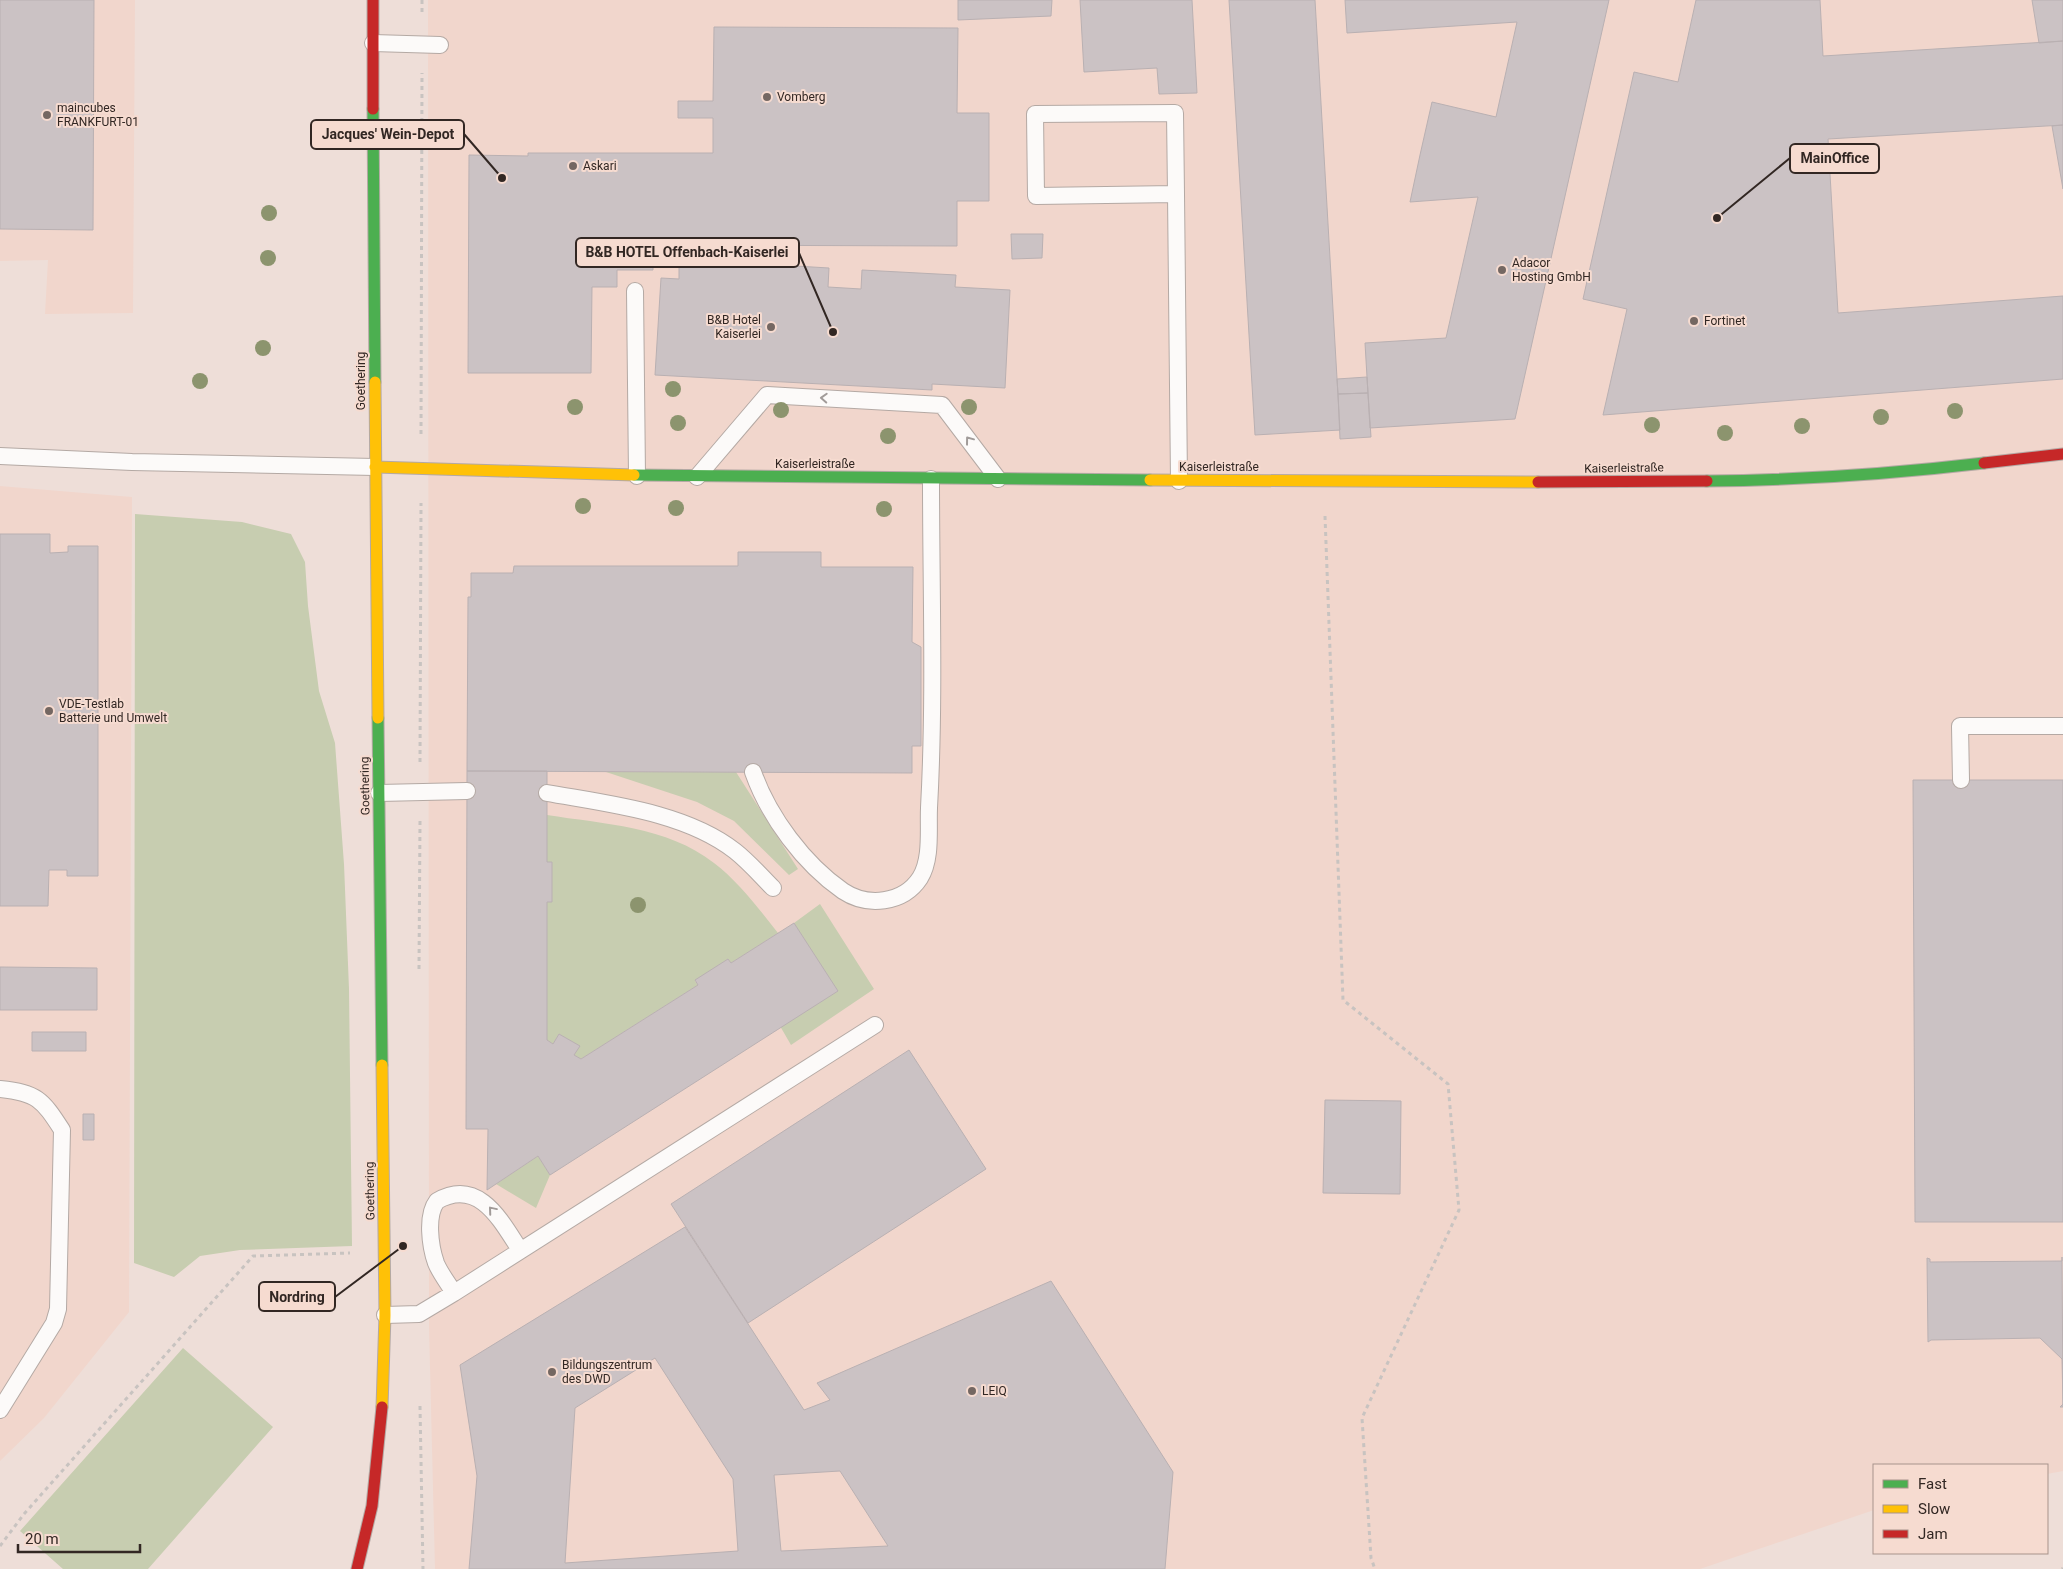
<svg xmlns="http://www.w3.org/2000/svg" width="2063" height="1569" viewBox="0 0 2063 1569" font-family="Roboto,sans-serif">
<rect width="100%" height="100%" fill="#eeded8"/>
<path fill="#f1d6cc" d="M0,0H135L133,313L45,314L48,260L0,261Z
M428,0H2063V1471L2047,1474V1465H1874V1510L1700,1569H435L429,1326Z
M0,486L132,497L129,1312L44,1418L0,1461Z"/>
<path fill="#c7cdb0" d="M135,514L242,522L291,534L305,562L308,606L319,691L335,743L344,864L349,989L352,1246L240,1250L200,1256L174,1277L134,1263Z
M606,772H736L798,869L789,875L734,821L697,802Z
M547,815C603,824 667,826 714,863C739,882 759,909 778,933L731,963L728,959L695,981L698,985L581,1059L574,1055L579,1046L559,1034L553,1044L547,1040V902H552V862H547Z
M820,904L874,989L791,1045L780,1026L837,991L794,923Z
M538,1156L550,1175L536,1208L496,1184Z
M183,1348L273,1427L148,1569H63L20,1531Z"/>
<path fill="#cbc2c4" stroke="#b9b0b2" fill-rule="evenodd" d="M0,0H94L93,230L0,229Z
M958,0H1052L1051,16L958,20Z
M1080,0H1192L1197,93L1159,94L1157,68L1084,72Z
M1229,0H1315L1340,430L1255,435Z
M1345,0H1609L1515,419L1370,428L1365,343L1446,338L1478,197L1410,202L1420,155L1432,102L1496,117L1517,22L1347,33Z
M1696,0H1820L1823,56L2063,41V125L1828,139L1838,313L2063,296V379L1603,415L1627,309L1583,299L1634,72L1678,82Z
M2032,0H2063V41L2039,43Z
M714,27L958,28L957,113H989V201H957V246L653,245V270H617V287H592L591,373H468L469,155L528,156V153H713V118H678V101H713Z
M2063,125V189L2052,126Z
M1011,234H1043L1042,258L1012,259Z
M679,259L829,268L828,287L861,289L862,270L956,275L955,287L1010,290L1005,388L932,384V390L655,375L661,278L679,279Z
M1367,377L1368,393L1338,394L1337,379Z
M1368,393L1371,437L1340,439L1338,394Z
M0,534H50V553L68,552V546H98V876H67V870H49L48,906H0Z
M738,552H821V567H913L912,642L921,647V746H912V773L467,771L468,597H471V573H513L514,566H738Z
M467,771H547V862H552V902H547V1040L553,1044L559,1034L580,1046L574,1055L581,1059L698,985L695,980L728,959L731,963L794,923L838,991L550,1175L538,1156L487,1190L488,1129H466Z
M1913,780H2063V1222H1915Z
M0,967L97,968V1010H0Z
M32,1032H86V1051H32Z
M909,1050L986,1169L748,1323L671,1204Z
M1325,1100L1401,1101L1400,1194L1323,1193Z
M83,1114H94V1140H83Z
M685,1227L804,1410L830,1400L817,1383L1051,1281L1173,1472L1165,1569H469L477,1476L460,1365ZM655,1358L733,1479L738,1551L565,1563L575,1408ZM840,1471L888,1546L781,1551L774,1475Z
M2062,1257L2063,1407H2060L2063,1404L2062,1359L2040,1338L1931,1340L1928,1342L1927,1258L1930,1259V1262L2062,1261Z"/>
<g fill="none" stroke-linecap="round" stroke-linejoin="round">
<defs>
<path id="lane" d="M373,43L440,45
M1176,194L1175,113L1035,114L1036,196L1176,194L1179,481
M635,291L637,476
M0,456L132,462L375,467
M697,477L767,395L942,405L998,479
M753,772C769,817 804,864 843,891C867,907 903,904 920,878C932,859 928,829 929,808C935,698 931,588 931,479
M1961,780L1960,726H2063
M379,793L467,791
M547,793C608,804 685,812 735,851C749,862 761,876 773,888
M0,1089C37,1093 42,1099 62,1130L58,1309L54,1323L0,1410
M454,1293C448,1283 440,1273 436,1263C430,1246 426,1215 437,1201C479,1177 501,1221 520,1250
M385,1315L419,1314L454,1293L875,1025"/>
<path id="fast" d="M373,109L375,382
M634,475L1150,480
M1707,481C1800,480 1892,474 1984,463
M378,718L382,1065"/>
<path id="slow" d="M375,382L378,718
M375,467L634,475
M1150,480L1538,482
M382,1407L385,1315L382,1065"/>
<path id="jam" d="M373,0V109
M1984,463L2063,454
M1538,482L1707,481
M357,1569L372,1506L382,1407"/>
</defs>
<use href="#lane" stroke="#b4a9a4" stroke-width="18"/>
<use href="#fast" stroke="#b4a9a4" stroke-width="13"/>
<use href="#slow" stroke="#b4a9a4" stroke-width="13"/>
<use href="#jam" stroke="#b4a9a4" stroke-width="13"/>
<path stroke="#c8c3c0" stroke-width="3" stroke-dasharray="4 4" stroke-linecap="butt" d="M422,0V14
M421,434L422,73
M1325,516L1343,1000L1448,1084L1459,1210L1362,1418L1371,1558L1375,1569
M420,762L421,503
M419,969L420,821
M420,1406L423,1569
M0,1546L24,1514L253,1256L350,1253
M2062,1569L2063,1568"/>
<use href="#lane" stroke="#fcfaf9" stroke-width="16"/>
<use href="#fast" stroke="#4caf50" stroke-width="11"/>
<use href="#slow" stroke="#ffc107" stroke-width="11"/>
<use href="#jam" stroke="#c62828" stroke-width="11"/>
</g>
<g fill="#8c946e">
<circle cx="269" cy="213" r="8"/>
<circle cx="268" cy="258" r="8"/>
<circle cx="263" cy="348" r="8"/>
<circle cx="200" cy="381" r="8"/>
<circle cx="673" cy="389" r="8"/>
<circle cx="575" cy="407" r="8"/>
<circle cx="969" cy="407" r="8"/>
<circle cx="781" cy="410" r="8"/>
<circle cx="1955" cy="411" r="8"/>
<circle cx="1881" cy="417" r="8"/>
<circle cx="678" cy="423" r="8"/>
<circle cx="1652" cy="425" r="8"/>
<circle cx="1802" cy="426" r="8"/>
<circle cx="1725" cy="433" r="8"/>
<circle cx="888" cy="436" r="8"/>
<circle cx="583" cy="506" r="8"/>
<circle cx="676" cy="508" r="8"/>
<circle cx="884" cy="509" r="8"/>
<circle cx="638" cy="905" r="8"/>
</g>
<defs><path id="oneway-chevron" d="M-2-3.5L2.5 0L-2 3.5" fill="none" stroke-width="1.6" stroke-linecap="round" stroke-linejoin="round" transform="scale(1.25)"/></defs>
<g stroke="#a19b99">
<use href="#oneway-chevron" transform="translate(824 398) rotate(-177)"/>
<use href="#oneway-chevron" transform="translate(969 440) rotate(-127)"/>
<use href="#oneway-chevron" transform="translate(492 1210) rotate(-130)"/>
</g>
<g fill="#746762" stroke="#f6dbd0" stroke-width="2">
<circle cx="767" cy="97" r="5"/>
<circle cx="47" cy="115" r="5"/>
<circle cx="573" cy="166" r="5"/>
<circle cx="1502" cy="270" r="5"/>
<circle cx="1694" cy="321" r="5"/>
<circle cx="771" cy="327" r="5"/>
<circle cx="49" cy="711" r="5"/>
<circle cx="552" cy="1372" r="5"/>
<circle cx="972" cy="1391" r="5"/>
</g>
<g text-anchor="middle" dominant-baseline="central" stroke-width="4" stroke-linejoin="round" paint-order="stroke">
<g font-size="12" fill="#322723" stroke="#f6dbd0" text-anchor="start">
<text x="777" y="97">Vomberg</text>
<text x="57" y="108">maincubes<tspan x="57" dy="14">FRANKFURT-01</tspan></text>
<text x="583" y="166">Askari</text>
<text x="1512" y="263">Adacor<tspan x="1512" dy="14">Hosting GmbH</tspan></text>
<text x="761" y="320" text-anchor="end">B&amp;B Hotel<tspan x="761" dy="14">Kaiserlei</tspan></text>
<text x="1704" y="321">Fortinet</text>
<text x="59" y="704">VDE-Testlab<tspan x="59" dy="14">Batterie und Umwelt</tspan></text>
<text x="562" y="1365">Bildungszentrum<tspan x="562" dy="14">des DWD</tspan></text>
<text x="982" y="1391">LEIQ</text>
</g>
<g font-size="12" fill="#322723" stroke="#f6dbd0">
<text transform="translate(361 381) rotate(-90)">Goethering</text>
<text x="815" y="464">Kaiserleistraße</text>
<text x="1219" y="467">Kaiserleistraße</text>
<text transform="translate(1624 468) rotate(-1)">Kaiserleistraße</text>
<text transform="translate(365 786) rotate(-91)">Goethering</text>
<text transform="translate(370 1191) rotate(-91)">Goethering</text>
</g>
</g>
<path fill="none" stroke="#322723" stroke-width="2" d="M502 178L464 134M1717 218L1790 158M833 332L799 253M403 1246L335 1297"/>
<g fill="#322723" stroke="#f6dbd0" stroke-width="2">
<circle cx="502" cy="178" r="5"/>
<circle cx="1717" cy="218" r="5"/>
<circle cx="833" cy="332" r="5"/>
<circle cx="403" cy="1246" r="5"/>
</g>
<g fill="#f6dbd0" stroke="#322723" stroke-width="2">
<rect x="311" y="120" width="153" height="29" rx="5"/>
<rect x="1790" y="144" width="89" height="29" rx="5"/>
<rect x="576" y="238" width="223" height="29" rx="5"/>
<rect x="259" y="1282" width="76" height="29" rx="5"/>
</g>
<g font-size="14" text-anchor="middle" font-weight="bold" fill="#322723">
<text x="388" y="139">Jacques' Wein-Depot</text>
<text x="1835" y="163">MainOffice</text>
<text x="687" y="257">B&amp;B HOTEL Offenbach-Kaiserlei</text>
<text x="297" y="1302">Nordring</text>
</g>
<rect x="1873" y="1464" width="175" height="90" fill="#f6dbd0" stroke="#a8938b"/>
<rect x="1883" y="1480" width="25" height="8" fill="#4caf50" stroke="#a8938b"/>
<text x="1918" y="1489" font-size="15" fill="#322723">Fast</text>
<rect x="1883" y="1505" width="25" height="8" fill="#ffc107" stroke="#a8938b"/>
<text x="1918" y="1514" font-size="15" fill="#322723">Slow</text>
<rect x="1883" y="1530" width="25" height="8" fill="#c62828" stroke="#a8938b"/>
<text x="1918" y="1539" font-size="15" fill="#322723">Jam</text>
<path d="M18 1544v8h122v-8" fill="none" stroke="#322723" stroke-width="2.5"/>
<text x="25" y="1544" font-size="15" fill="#322723" stroke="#f6dbd0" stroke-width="4" paint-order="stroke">20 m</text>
</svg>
